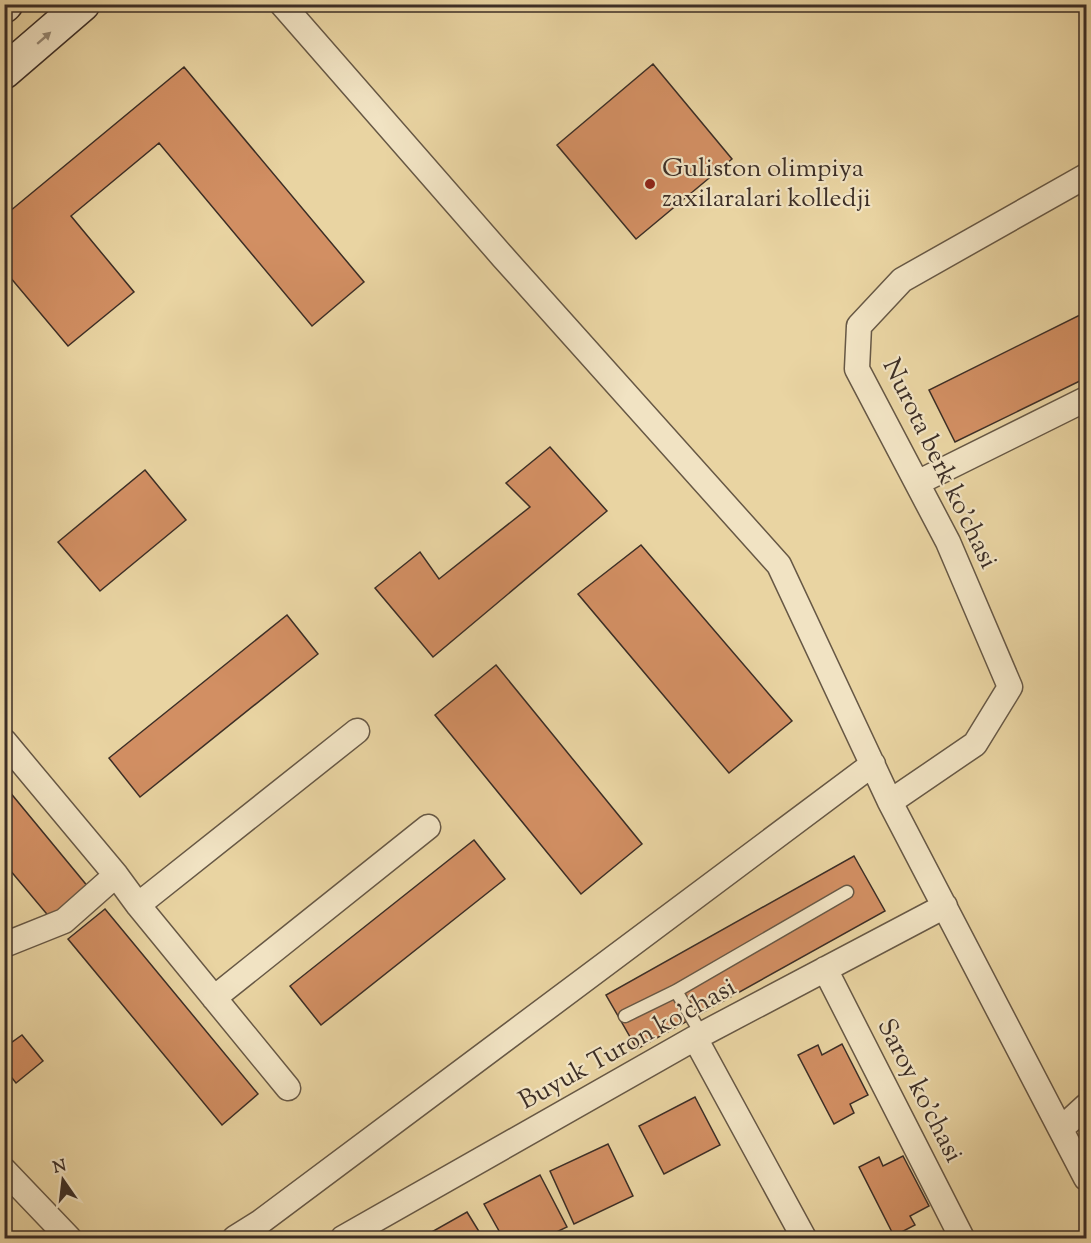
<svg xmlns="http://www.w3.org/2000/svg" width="1091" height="1243" viewBox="0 0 1091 1243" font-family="'Sorts Mill Goudy',serif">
<rect width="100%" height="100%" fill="#e9d4a2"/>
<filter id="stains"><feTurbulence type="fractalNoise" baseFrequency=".00333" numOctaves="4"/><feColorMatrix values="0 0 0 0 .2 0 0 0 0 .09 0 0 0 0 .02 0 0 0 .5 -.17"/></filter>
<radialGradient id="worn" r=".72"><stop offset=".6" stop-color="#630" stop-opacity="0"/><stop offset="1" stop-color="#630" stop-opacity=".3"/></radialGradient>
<path fill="#d28f63" stroke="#3c2e26" stroke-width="1.5" d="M653,64L732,159L636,239L557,145Z
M184,67L364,282L312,326L159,143L71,216L134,292L68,346L4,270V216Z
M1086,312V378L955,442L929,390Z
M550,447L607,511L433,657L375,588L420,552L439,579L530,507L506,483Z
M145,470L186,520L100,591L58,542Z
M641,545L792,721L729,773L578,594Z
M287,615L318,654L140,797L109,758Z
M496,665L642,844L581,894L435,715Z
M4,785L89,888L51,919L4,863Z
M474,840L505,879L321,1025L290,986Z
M854,856L885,911L637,1049L606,995Z
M105,909L258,1094L222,1125L68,939Z
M22,1035L43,1061L16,1083L4,1068V1048Z
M842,1044L868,1095L850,1104L854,1113L834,1124L798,1055L818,1045L822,1055Z
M695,1097L720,1145L664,1174L639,1126Z
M608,1144L633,1196L574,1224L550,1171Z
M903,1156L929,1206L910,1216L915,1225L894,1236L859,1167L879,1157L883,1166Z
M540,1175L567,1227L544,1238H503L484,1204Z
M467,1212L483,1238H421Z"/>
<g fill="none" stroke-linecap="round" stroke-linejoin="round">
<defs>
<path id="lane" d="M676,991L702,1035
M625,1016L676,991L847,892"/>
<path id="street" d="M282,4L503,257L779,565L890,802L1086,1178
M917,483L1086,399
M4,741L116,875L138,905L288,1088
M890,802L975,744L1010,687L948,542L857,369L859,326L902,280L1086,176
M138,905L357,731
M4,945L64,921L116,875
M825,969L962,1238
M214,998L428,827
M695,1038L804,1238
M1062,1128L1086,1106
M4,1170L69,1238
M235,1238L259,1223L873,764
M343,1238L695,1038L945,906"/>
<path id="secondary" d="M4,6L6,4
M4,72L83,4"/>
</defs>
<use href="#lane" stroke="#675845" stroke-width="15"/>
<use href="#street" stroke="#675845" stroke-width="27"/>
<use href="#secondary" stroke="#3c2e26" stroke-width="36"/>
<use href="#lane" stroke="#f1e3c3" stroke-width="12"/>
<use href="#street" stroke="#f1e3c3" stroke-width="24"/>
<use href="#secondary" stroke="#f1e3c3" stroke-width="33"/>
</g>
<defs><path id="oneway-solid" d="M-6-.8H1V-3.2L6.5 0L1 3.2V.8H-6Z" transform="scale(1.5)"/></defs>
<use fill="#968874" href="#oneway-solid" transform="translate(44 38) rotate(-41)"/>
<circle fill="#8f2418" stroke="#f1e3c3" stroke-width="2" cx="650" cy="184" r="6"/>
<g text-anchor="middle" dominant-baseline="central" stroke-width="4.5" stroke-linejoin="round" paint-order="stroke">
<g font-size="26" fill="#3c2e26" stroke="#f1e3c3" text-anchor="start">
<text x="662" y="169">Guliston olimpiya<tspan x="662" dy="30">zaxilaralari kolledji</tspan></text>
</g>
<g font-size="26" fill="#3c2e26" stroke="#f1e3c3">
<text transform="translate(939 464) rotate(64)">Nurota berk ko'chasi</text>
<text transform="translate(628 1045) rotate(-29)">Buyuk Turon ko'chasi</text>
<text transform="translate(919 1091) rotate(63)">Saroy ko'chasi</text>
</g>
</g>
<rect width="1091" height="1243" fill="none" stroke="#e9d4a2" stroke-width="24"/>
<rect x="6" y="6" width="1079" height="1231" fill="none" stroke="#3c2e26" stroke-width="3"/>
<rect x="12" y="12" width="1067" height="1219" fill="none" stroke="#3c2e26" stroke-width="1.5"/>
<g transform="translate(63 1180) rotate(346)" stroke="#f1e3c3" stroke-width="4.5" paint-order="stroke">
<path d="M0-4.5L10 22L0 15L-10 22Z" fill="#3c2e26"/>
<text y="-9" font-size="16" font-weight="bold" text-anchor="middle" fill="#3c2e26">N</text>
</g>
<rect width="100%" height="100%" filter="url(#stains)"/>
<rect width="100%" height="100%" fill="url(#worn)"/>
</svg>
